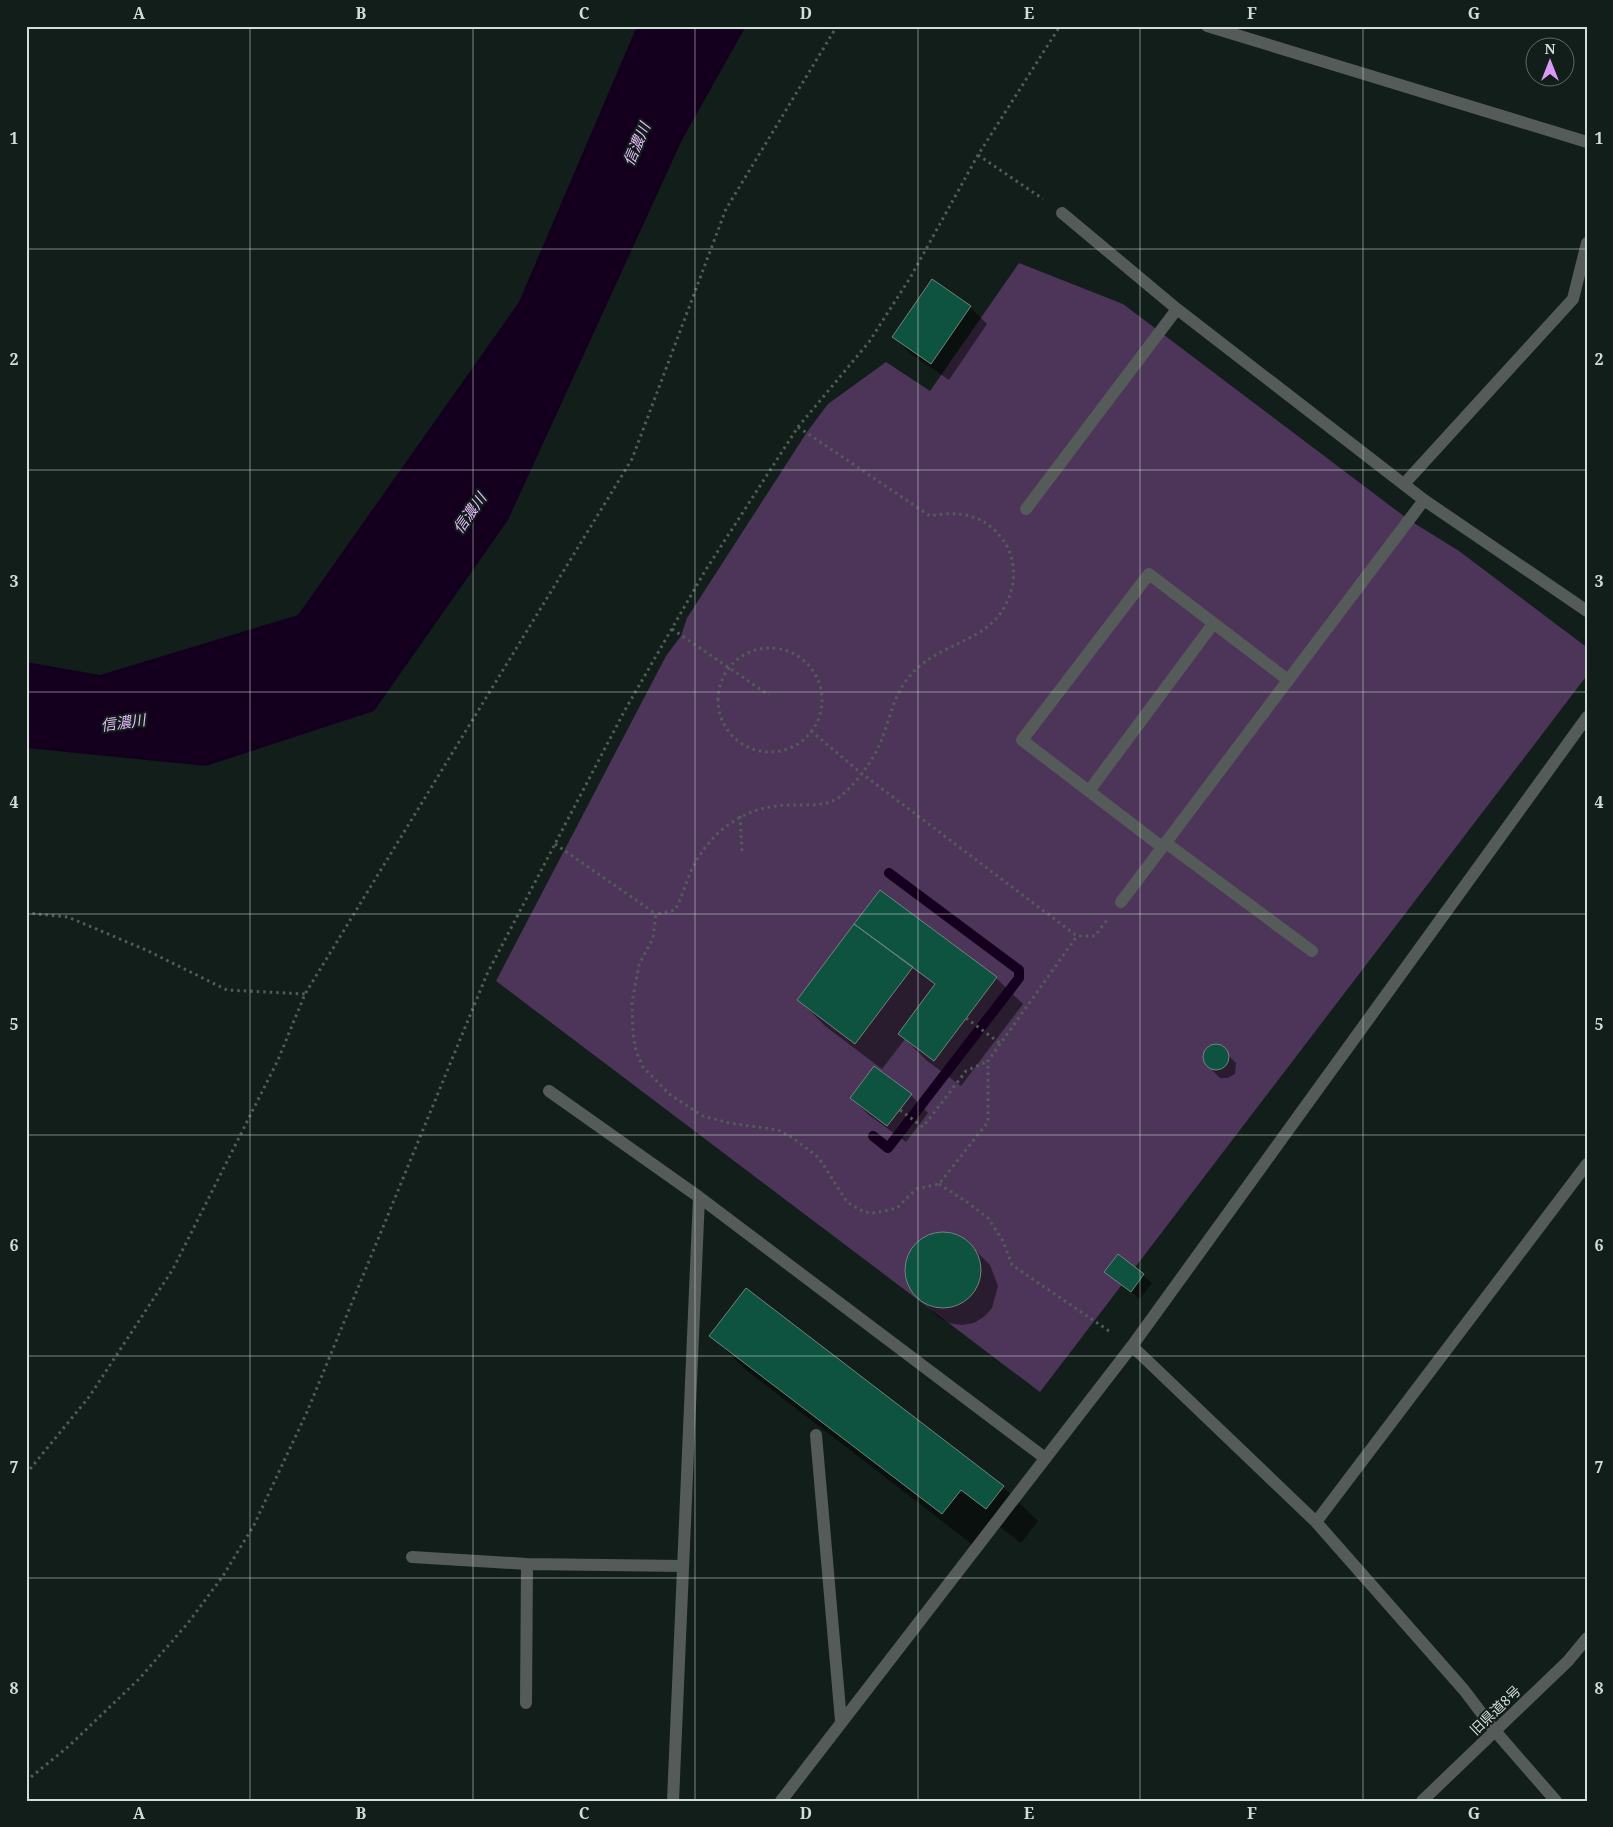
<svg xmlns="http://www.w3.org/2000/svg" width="1613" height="1827" viewBox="0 0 1613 1827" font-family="'Noto Serif','Noto Sans JP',serif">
<rect width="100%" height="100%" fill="#121e1a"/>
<path fill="#4d3559" d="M1019,263L1123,304L1409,520L1459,551L1585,646V678L1040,1392L496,981L666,656L681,636L687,618L807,432L828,404L886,362L930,391Z"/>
<path fill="#14001e" d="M637,26H746L682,140L508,520L374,711L206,766L26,748V662L100,675L298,615L519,302Z"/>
<path fill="#0007" d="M970,307L987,324L949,380L912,355L894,337Z
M880,892L996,978L1023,1004L961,1086L926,1060L905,1039L882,1069L825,1026L799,1000Z
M1211,1046H1219L1236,1063L1235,1074L1228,1078H1220L1205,1063L1203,1055Z
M911,1095L928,1113L906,1142L869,1115L851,1098Z
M941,1233L963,1239L972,1247L990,1265L998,1286L992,1308L985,1316L974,1323L962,1325L949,1323L938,1317L911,1289L906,1277V1264L910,1252L918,1242L929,1235Z
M1118,1255L1152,1283L1140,1299L1106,1271Z
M711,1336L1003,1487L1038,1521L1021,1543L996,1524L977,1548L746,1370Z"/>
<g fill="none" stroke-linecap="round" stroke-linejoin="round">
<path stroke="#14001e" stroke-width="10" d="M873,1136L888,1148L1019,978V970L889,873"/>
</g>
<path fill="#0d5340" stroke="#74837d" d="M932,279L971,306L931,364L892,337Z
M880,890L997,977L934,1061L898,1034L935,984L854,924Z
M854,924L913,967L855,1044L797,1000Z
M1203 1057a13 13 0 1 1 26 0a13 13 0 1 1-26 0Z
M874,1066L912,1094L887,1126L850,1098Z
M905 1270a38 38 0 1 1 76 0a38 38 0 1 1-76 0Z
M1118,1254L1144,1274L1131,1292L1104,1272Z
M746,1288L1004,1486L986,1509L961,1490L942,1514L709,1336Z"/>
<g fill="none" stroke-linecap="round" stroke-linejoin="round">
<path stroke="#525c59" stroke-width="3" stroke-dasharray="2.5 4" stroke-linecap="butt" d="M978,155L1043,199
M798,427L930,516C960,510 985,515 1003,540C1012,552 1015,569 1013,583C1000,647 943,635 908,678C893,697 889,722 880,744C872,762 857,782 842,795C829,807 807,805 791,805C749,805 714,827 694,865C686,880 683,896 675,910L656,914L653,938L639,965L632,1002L633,1033L636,1051L643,1067L669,1094L703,1116L729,1123L778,1130L793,1138L819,1158L847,1202L864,1212L875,1213L897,1208L916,1189L939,1184L988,1122V1061L1077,936
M672,629L769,695
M718 700a52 52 0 1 1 104 0a52 52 0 1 1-104 0Z
M811,731L861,773L1077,936H1095L1107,920
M740,816L742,851
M555,844L656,914
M26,913L68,917L146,950L227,990L305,994
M966,1018L1001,1044
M900,1110L923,1127L966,1071L988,1061
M939,1184L967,1202L988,1218L1003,1241L1012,1265L1112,1333
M26,1474L89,1397L173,1269L278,1060L305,994L632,459L726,209L837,26
M26,1781L69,1746L139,1679L188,1623L223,1576L254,1525L307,1412L487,974L625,710L705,571L798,427L869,342L910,278L978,155L1060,26"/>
<path stroke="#555b58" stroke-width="12" d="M1207,26L1587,142
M1062,213L1177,309L1424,500L1587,611
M1404,484L1573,299L1587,243
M1026,509L1177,309
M1089,791L1213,624
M1166,843L1312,951
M1162,847L1022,740L1149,574L1288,680
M1121,902L1424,500
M549,1091L699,1197L1045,1458
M1132,1346L1316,1522L1464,1690L1495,1731L1556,1801
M816,1435L841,1721
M1316,1522L1587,1164
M412,1557L527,1564L683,1566
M526,1703L527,1564
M673,1801L699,1197
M781,1801L1132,1346L1587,717
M1422,1801L1568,1661L1587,1638"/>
</g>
<path fill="none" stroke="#d4dcd9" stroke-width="1" stroke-opacity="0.55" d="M250,26V1801M473,26V1801M695,26V1801M918,26V1801M1140,26V1801M1363,26V1801M26,249H1587M26,470H1587M26,692H1587M26,914H1587M26,1135H1587M26,1356H1587M26,1578H1587"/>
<g text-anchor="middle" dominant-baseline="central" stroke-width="4" stroke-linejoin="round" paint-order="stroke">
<g font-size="14" fill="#d4dcd9" stroke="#121e1a">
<text transform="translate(1495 1710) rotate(-44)">旧県道8号</text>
</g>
<g font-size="15" font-style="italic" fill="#e8bbfe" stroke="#121e1a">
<text transform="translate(636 144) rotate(-67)">信濃川</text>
<text transform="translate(469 513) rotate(-55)">信濃川</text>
<text transform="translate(123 722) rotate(-8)">信濃川</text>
</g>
</g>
<rect width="1613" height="1827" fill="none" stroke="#121e1a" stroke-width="55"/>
<g transform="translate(1550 62)"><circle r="24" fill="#121e1a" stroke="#606a66"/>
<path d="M0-4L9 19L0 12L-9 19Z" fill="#d99af7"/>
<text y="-8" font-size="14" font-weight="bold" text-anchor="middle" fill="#d4dcd9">N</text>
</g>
<rect x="28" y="28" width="1558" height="1772" fill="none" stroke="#d4dcd9" stroke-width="2"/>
<g font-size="16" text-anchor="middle" font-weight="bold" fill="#d4dcd9">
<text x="139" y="19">A</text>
<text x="361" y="19">B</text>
<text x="584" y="19">C</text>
<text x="806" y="19">D</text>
<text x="1029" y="19">E</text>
<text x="1252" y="19">F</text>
<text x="1474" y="19">G</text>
<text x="14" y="144">1</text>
<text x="1599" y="144">1</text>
<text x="14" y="365">2</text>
<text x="1599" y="365">2</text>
<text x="14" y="587">3</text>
<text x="1599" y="587">3</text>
<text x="14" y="808">4</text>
<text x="1599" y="808">4</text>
<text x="14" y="1030">5</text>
<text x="1599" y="1030">5</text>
<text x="14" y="1251">6</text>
<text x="1599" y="1251">6</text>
<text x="14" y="1473">7</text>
<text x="1599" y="1473">7</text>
<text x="14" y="1694">8</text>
<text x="1599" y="1694">8</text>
<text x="139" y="1819">A</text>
<text x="361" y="1819">B</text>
<text x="584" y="1819">C</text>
<text x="806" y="1819">D</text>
<text x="1029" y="1819">E</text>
<text x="1252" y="1819">F</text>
<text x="1474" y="1819">G</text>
</g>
</svg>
